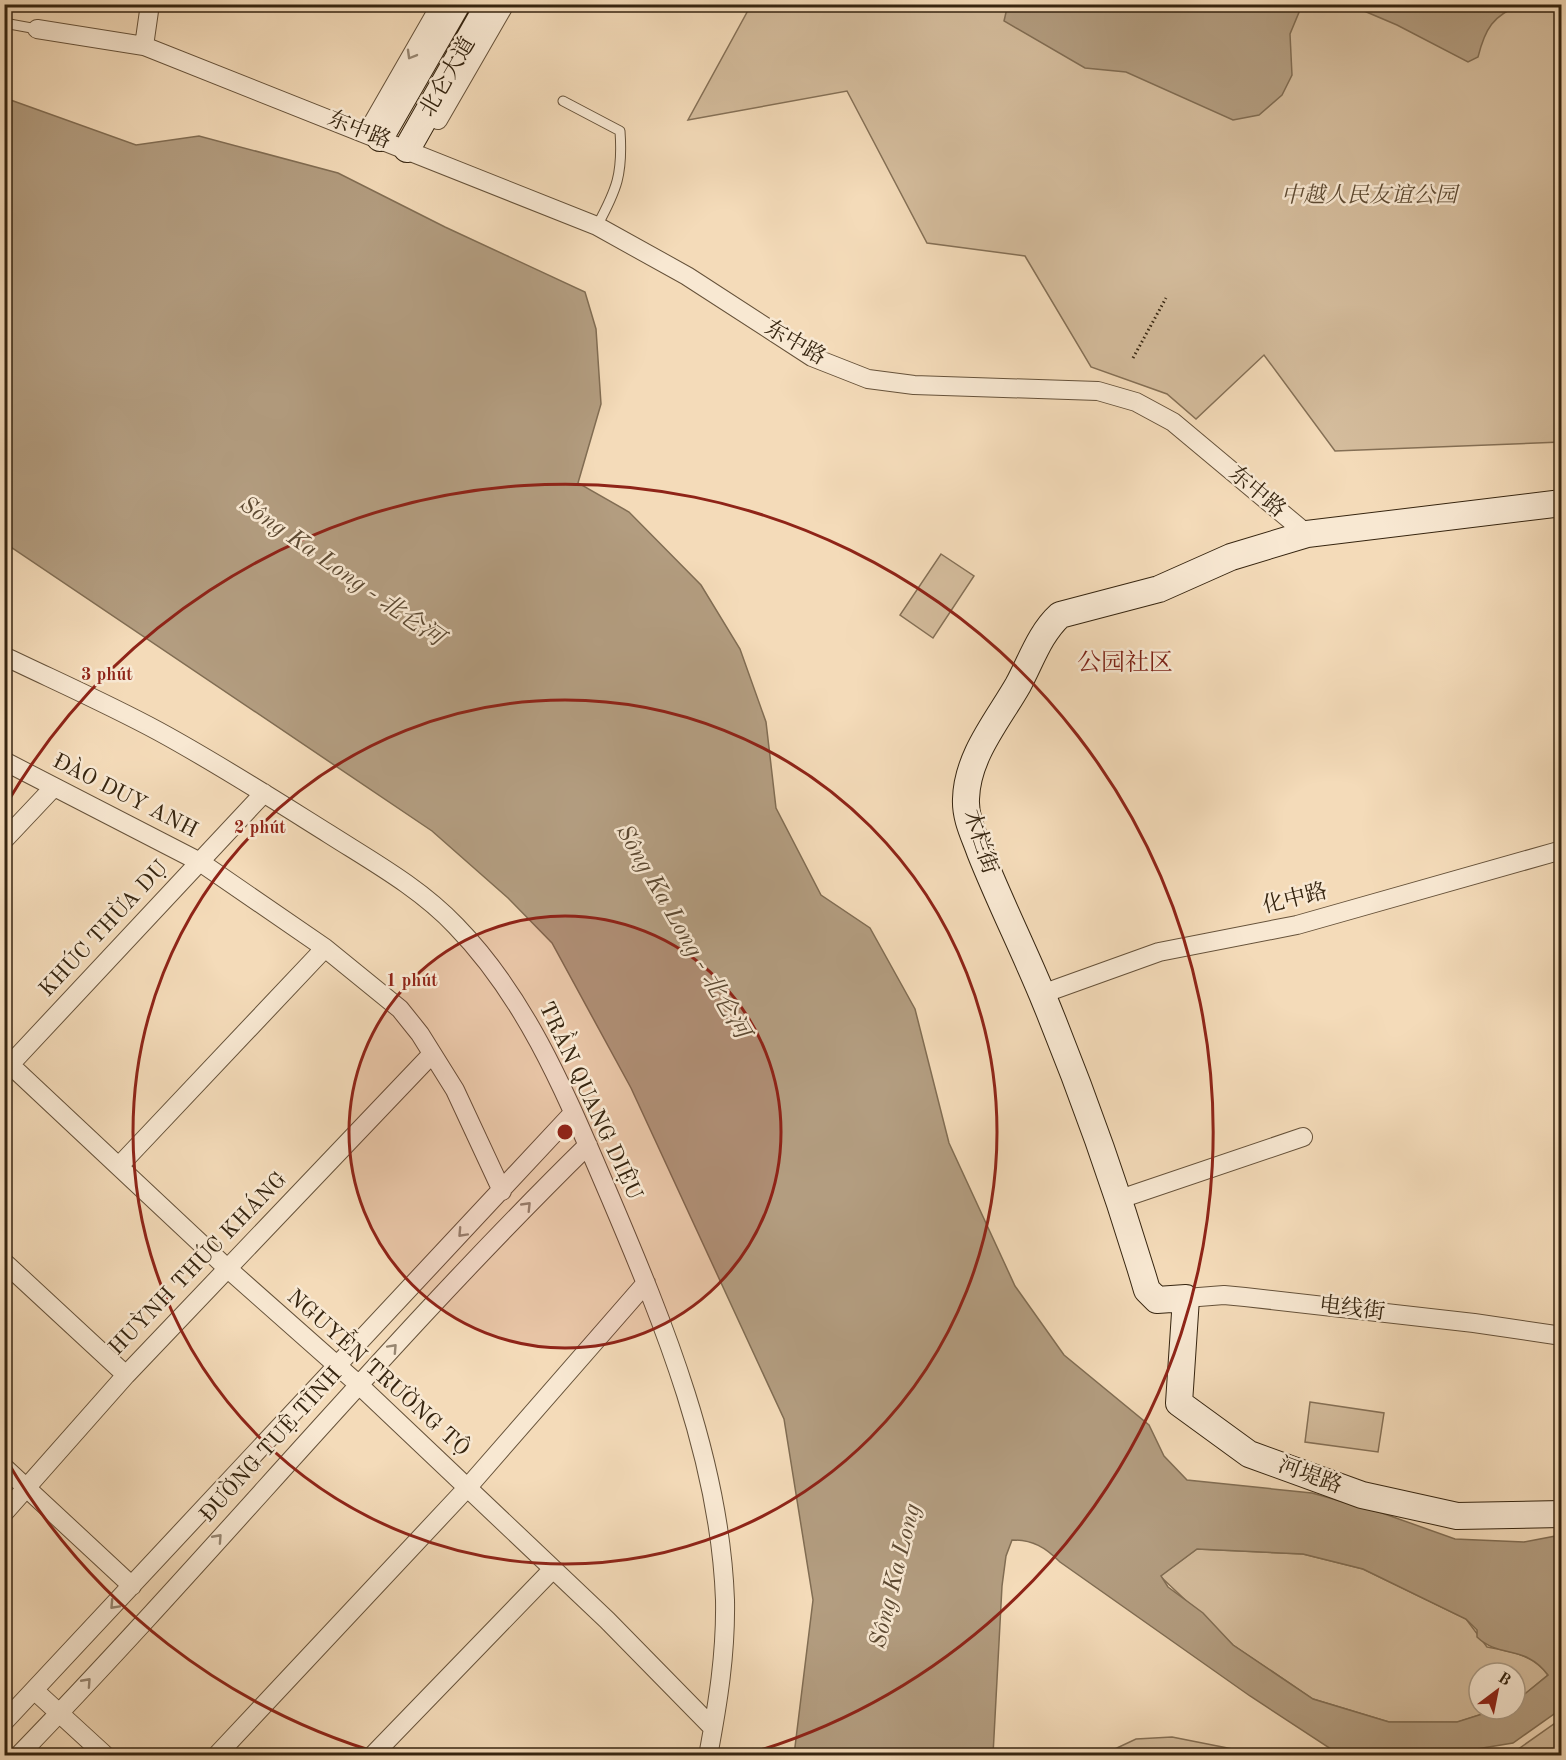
<svg xmlns="http://www.w3.org/2000/svg" width="1566" height="1760" viewBox="0 0 1566 1760" font-family="'Old Standard TT','Noto Serif SC',serif">
<rect width="100%" height="100%" fill="#f4dbb9"/>
<filter id="stains"><feTurbulence type="fractalNoise" baseFrequency=".00333" numOctaves="4"/><feColorMatrix values="0 0 0 0 .2 0 0 0 0 .09 0 0 0 0 .02 0 0 0 .5 -.17"/></filter>
<radialGradient id="worn" r=".72"><stop offset=".6" stop-color="#630" stop-opacity="0"/><stop offset="1" stop-color="#630" stop-opacity=".3"/></radialGradient>
<path fill="#d4bc9c" stroke="#857056" stroke-width="1.5" d="M751,5H1561V442L1335,451L1264,355L1196,419L1167,394L1091,367L1025,256L927,243L847,91L688,120Z
M941,554L974,576L933,638L900,615Z
M1310,1402L1384,1413L1378,1452L1305,1442Z
M1197,1549L1303,1554L1363,1569L1466,1619L1487,1647C1511,1651 1533,1655 1548,1675L1515,1702V1673H1479V1709H1498L1458,1722H1389L1313,1699L1233,1645L1160,1576Z
M1561,1719V1755H1481L1514,1752Z
M1172,1737L1263,1755H1102L1136,1739Z"/>
<path fill="#b39d80" stroke="#816d53" stroke-width="1.5" fill-rule="evenodd" d="M1008,4H1302V5L1290,34L1292,75L1282,95L1259,115L1233,120L1126,72L1085,68L1004,21Z
M1350,5H1521C1493,15 1485,29 1478,57L1468,62L1397,25Z
M5,98L136,145L199,136L338,173L445,227L585,292L596,329L601,404L578,483L629,512L701,585L740,649L766,722L776,808L821,895L870,928L915,1009L949,1143L1015,1286L1064,1355L1149,1425L1164,1456L1187,1480L1312,1493L1382,1513L1455,1539L1524,1542L1561,1535V1709L1513,1743L1440,1755H1340L1250,1696L1060,1562C1045,1547 1033,1540 1012,1540L1006,1556L1002,1586L993,1755H794L813,1600L784,1419L631,1088L552,943L508,898L432,831L5,543ZM1197,1549L1303,1554L1363,1569L1466,1619L1477,1630V1637C1500,1659 1525,1644 1548,1675L1515,1702V1709H1498L1457,1722H1389L1313,1699L1233,1645L1203,1613L1168,1587L1161,1576Z"/>
<g fill="none" stroke-linecap="round" stroke-linejoin="round">
<defs>
<path id="lane" d="M4,23L37,29
M563,101L620,131C623,174 617,189 597,226"/>
<path id="street" d="M37,29L144,46L597,226L687,276L812,357L868,379L914,385L1098,391L1136,402L1173,422L1307,534
M144,46L150,4
M438,120L505,4
M367,133L441,4
M4,656C56,681 108,704 158,731C217,763 273,799 329,834C373,862 420,888 456,926C530,1002 569,1102 610,1197C664,1324 720,1460 725,1600C726,1653 718,1703 708,1756
M4,761L200,862L325,948L400,1009L420,1034L455,1090L502,1191
M4,840L54,787
M1042,994L1159,952L1297,925L1562,850
M4,1059L227,1268L358,1384L607,1620L713,1728
M4,1071L264,793
M119,1166L325,948
M1120,1199L1303,1137
M4,1262L126,1375
M1186,1298L1224,1295L1245,1297L1474,1323L1562,1336
M4,1467L132,1586
M4,1513L126,1375L432,1054
M34,1690L106,1756
M4,1722L573,1113
M18,1756C212,1556 389,1340 588,1145
M216,1756L468,1487L646,1283
M372,1756L553,1569"/>
<path id="secondary" d="M380,138L457,4
M407,149L489,4
M1562,503L1307,534L1231,557L1159,589L1060,615C1040,633 1031,661 1018,685C998,720 967,756 966,799C965,818 974,835 980,852C999,900 1022,946 1042,994C1082,1091 1117,1189 1147,1290L1157,1300L1186,1298L1179,1403L1249,1454L1362,1495L1457,1516L1562,1514"/>
</defs>
<use href="#lane" stroke="#66523a" stroke-width="11"/>
<use href="#street" stroke="#66523a" stroke-width="20"/>
<use href="#secondary" stroke="#362510" stroke-width="28"/>
<path stroke="#362510" stroke-width="3" stroke-dasharray="1.5 3" stroke-linecap="butt" d="M1133,358L1166,298"/>
<use href="#lane" stroke="#f8e8d2" stroke-width="9"/>
<use href="#street" stroke="#f8e8d2" stroke-width="18"/>
<use href="#secondary" stroke="#f8e8d2" stroke-width="26"/>
</g>
<defs><path id="oneway-chevron" d="M-2-3.5L2.5 0L-2 3.5" fill="none" stroke-width="1.6" stroke-linecap="round" stroke-linejoin="round" transform="scale(1.5)"/></defs>
<g stroke="#978671">
<use href="#oneway-chevron" transform="translate(411 55) rotate(120)"/>
<use href="#oneway-chevron" transform="translate(527 1206) rotate(-46)"/>
<use href="#oneway-chevron" transform="translate(462 1233) rotate(133)"/>
<use href="#oneway-chevron" transform="translate(393 1348) rotate(-47)"/>
<use href="#oneway-chevron" transform="translate(218 1538) rotate(-48)"/>
<use href="#oneway-chevron" transform="translate(114 1605) rotate(133)"/>
<use href="#oneway-chevron" transform="translate(87 1682) rotate(-48)"/>
</g>
<circle cx="565" cy="1132" r="216" fill="#8f2418" fill-opacity=".12"/>
<g fill="none" stroke="#8f2418" stroke-width="3">
<circle cx="565" cy="1132" r="216"/>
<circle cx="565" cy="1132" r="432"/>
<path d="M386 1755A648 648 0 0 1 7 1461M7 803A648 648 0 1 1 744 1755"/>
</g>
<g text-anchor="middle" dominant-baseline="central" stroke-width="5" stroke-linejoin="round" paint-order="stroke">
<g font-size="22" fill="#362510" stroke="#f8e8d2">
<text transform="translate(448 77) rotate(-60)">北仑大道</text>
<text transform="translate(359 130) rotate(22)">东中路</text>
<text transform="translate(795 343) rotate(30)">东中路</text>
<text transform="translate(1257 492) rotate(40)">东中路</text>
<text transform="translate(125 796) rotate(27)">ĐÀO DUY ANH</text>
<text transform="translate(980 842) rotate(72)">木栏街</text>
<text transform="translate(1295 899) rotate(-14)">化中路</text>
<text transform="translate(104 929) rotate(-47)">KHÚC THỪA DỤ</text>
<text transform="translate(590 1101) rotate(65)">TRẦN QUANG DIỆU</text>
<text transform="translate(198 1264) rotate(-46)">HUỲNH THÚC KHÁNG</text>
<text transform="translate(1352 1309) rotate(7)">电线街</text>
<text transform="translate(378 1373) rotate(42)">NGUYỄN TRƯỜNG TỘ</text>
<text transform="translate(271 1445) rotate(-48)">ĐƯỜNG TUỆ TĨNH</text>
<text transform="translate(1310 1476) rotate(20)">河堤路</text>
</g>
<g font-size="22" font-style="italic" fill="#5e4b33" stroke="#f8e8d2">
<text x="1369" y="196">中越人民友谊公园</text>
</g>
<g font-size="24" font-style="italic" fill="#5c4932" stroke="#f8e8d2">
<text transform="translate(341 572) rotate(35)">Sông Ka Long - 北仑河</text>
<text transform="translate(682 932) rotate(60)">Sông Ka Long - 北仑河</text>
<text transform="translate(896 1576) rotate(-76)">Sông Ka Long</text>
</g>
<g font-size="24" fill="#7a1f14" stroke="#f8e8d2">
<text x="1125" y="664">公园社区</text>
</g>
</g>
<circle cx="565" cy="1132" r="9" fill="#8f2418" stroke="#f8e8d2" stroke-width="3"/>
<g font-size="18" text-anchor="middle" font-weight="bold" fill="#8f2418" stroke="#f8e8d2" stroke-width="5" stroke-linejoin="round" paint-order="stroke">
<text x="107" y="680">3 phút</text>
<text x="260" y="833">2 phút</text>
<text x="412" y="986">1 phút</text>
</g>
<rect width="1566" height="1760" fill="none" stroke="#f4dbb9" stroke-width="24"/>
<rect x="6" y="6" width="1554" height="1748" fill="none" stroke="#362510" stroke-width="3"/>
<rect x="12" y="12" width="1542" height="1736" fill="none" stroke="#362510" stroke-width="1.5"/>
<g transform="translate(1497 1691) rotate(32)"><circle r="28" fill="#f8e8d2" stroke="#aa9a84" stroke-width="1.5"/>
<path d="M0-4.5L10 22L0 15L-10 22Z" fill="#8f2418"/>
<text y="-9" font-size="16" font-weight="bold" text-anchor="middle" fill="#362510">B</text>
</g>
<rect width="100%" height="100%" filter="url(#stains)"/>
<rect width="100%" height="100%" fill="url(#worn)"/>
</svg>
